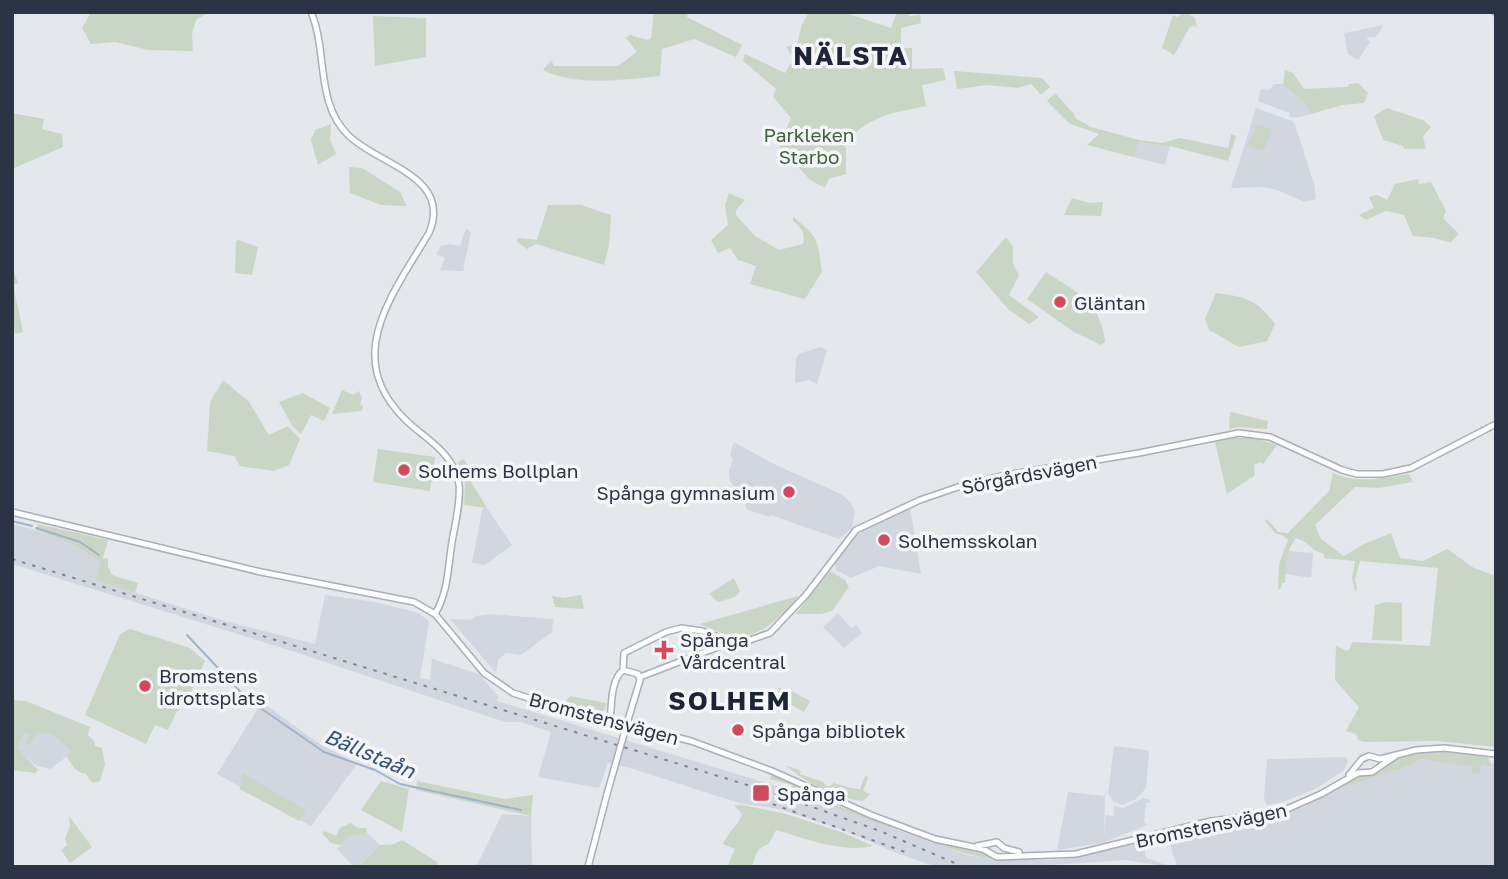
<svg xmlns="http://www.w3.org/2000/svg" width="1508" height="879" viewBox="0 0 1508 879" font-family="'Golos Text',sans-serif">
<rect width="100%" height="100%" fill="#e4e7ec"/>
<path fill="#d2d6de" d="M1384,25L1375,38L1368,37L1367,39L1370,42L1358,60L1348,54L1344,33Z
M1274,84H1283L1304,101L1311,114L1295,118L1289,116L1290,113L1258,101L1261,89L1270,90Z
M1256,108L1292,121L1295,125L1314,184L1316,199L1305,202L1277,190L1262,187L1231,188Z
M1137,142L1170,146L1165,165L1134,157Z
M466,228L471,232L463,271L440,270L445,258L436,254L441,246L450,244L460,246Z
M820,347L827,350L817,384L809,380L795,383L796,358L799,354Z
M735,443L778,466L841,494L851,503L855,511L852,528L839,539L771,515L770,517L748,510L745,506L746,502L730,481L729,471L733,460L730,454L733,444Z
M483,507L487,508L512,545L485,565L472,563Z
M910,507L921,574L879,566L851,578L836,570L835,563L855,537L870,526Z
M12,524L32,529L72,544L101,562L95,580L228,622L315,644L325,595L374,602L419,613L429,622L420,678L430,680L432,659L479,674L498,696L497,701L773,785L970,856L1049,860L1071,858L1155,838L1156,842L1148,844L1145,849V855L1147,858L1171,867L1125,860L1021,867H937L891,851L846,831L798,815L779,809L739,803L627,767L608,763L599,788L538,777L551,732L521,722H505L295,652L12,564Z
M1289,551L1313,553L1311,578L1285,574V556Z
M838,613L851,628L856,625L862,633L844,648L823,627Z
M490,614L553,619L552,632L521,655L506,653L498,660L496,673L450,619L470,620L476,616Z
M262,702L318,743L357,764L311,826L217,774Z
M24,733H50L72,752L51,769L35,765L17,749Z
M1114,746L1152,751H1149L1146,788L1136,799L1123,805L1113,801L1108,793Z
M1347,757L1348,761L1343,771L1315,789L1283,802L1267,805L1264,800L1267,759Z
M1423,759L1473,767L1472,773L1482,764L1496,763V867H1177L1169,841H1160L1159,837L1207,825L1289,812L1306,806L1329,793L1394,770L1397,771Z
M1068,792L1105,796L1104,833L1106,815L1114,816V806L1123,808L1143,798L1150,800V803H1146L1144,822L1147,825L1102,843L1057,850Z
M502,814L531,816L532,867H476Z
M367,833L380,845L358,867H354L337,849L350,836Z"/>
<path fill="#c9d6c5" d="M91,12H209L196,20L192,33L193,51L148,50L115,42L91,44L82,28Z
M654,12H688L687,17L742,45L736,57L694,39L662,49L660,76C629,80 570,86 543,70L551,60L554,66H618L637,52L626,38L630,35L648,40L651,38Z
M809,12H843L891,28L897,12H908L909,16L920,15L921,23L901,28V48H912V69L943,68L946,80L922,85L926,106C890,114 873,114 846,142V174L829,179L825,188L810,180L779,146L791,118L773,97L776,89L743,61L745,54L785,73L794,58L786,47L797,44L802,24Z
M1186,12L1195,18L1197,26L1190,27L1174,55L1162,48L1173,15L1177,17Z
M373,16L426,18V57L375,66Z
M1285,70L1293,73L1304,89L1348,87L1349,84L1358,83L1368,93L1364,103L1342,105L1311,114L1303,101L1283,84Z
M954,71L1042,78L1050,87L1041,95L1031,84L1018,88L987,85L957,89Z
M1055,93L1074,114L1075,118L1091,127L1139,140L1162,143L1180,138L1228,148L1231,134L1236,136L1228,161L1170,146L1138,142L1134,157L1087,145L1099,134L1070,124L1047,101Z
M1387,108L1423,120L1431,127L1423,136L1426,149H1404L1403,146L1383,140L1374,116Z
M12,113L44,119L42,129L62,134L63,147L12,169Z
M331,124L330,140L336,154L318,165L311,140L315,130Z
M1256,125L1272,129L1264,151L1247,146Z
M349,167L362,168L400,192L407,206L381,205L350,193Z
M1418,179L1419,184L1431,182L1446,211L1443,218L1459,234L1450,243L1435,238L1413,236L1404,215L1386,211L1366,220L1359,215L1374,208L1369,197L1377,195L1387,200L1395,184Z
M729,193L745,200L736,210V215L755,236L779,250L803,244C806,232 801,228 793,221V216C819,240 817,236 822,272L805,299L750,284L756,266L738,260L730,248L718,253L711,240L728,225L725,205Z
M1072,198L1089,203L1103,202L1101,216L1064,215Z
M548,205H581L611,215L609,246L604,265L536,244L527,249L516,241L519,238L537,240Z
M1006,237L1013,246V264L1019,275L1009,295L1039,317L1029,324L1009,310L976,272Z
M239,240L258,247L252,275L235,273L236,241Z
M12,267L18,283L13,285L23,332L15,334L12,315Z
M1046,272C1078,294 1100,300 1105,342L1101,345L1074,332L1027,299Z
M1216,293C1245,297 1257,299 1275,324L1267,341L1239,347L1209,330L1205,319Z
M223,380L249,402L269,435L288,426L300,439L289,465L273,471L240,466L234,456L207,451L210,402Z
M342,390L353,395L359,391L362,398L360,404L363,406L362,411L332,414Z
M303,393L330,408L324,421L311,415L301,434L293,427L279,402Z
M1230,412L1268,421L1267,429L1239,427L1229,429Z
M1232,438H1254L1277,445L1263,464L1260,462L1254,465L1255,475L1227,494L1215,442Z
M378,449L435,457L430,491L373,482Z
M464,459L474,475L470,480L487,508L464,505L465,484L458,462Z
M1333,473C1357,484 1384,478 1409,474L1413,482L1379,488L1355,487L1315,525L1321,539L1344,556L1364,544L1391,533L1400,558L1423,561L1447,549L1474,568L1496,576V747L1437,741L1364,742L1358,740L1356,734L1346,731L1359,707L1335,680L1336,645L1346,651L1349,650L1352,642L1430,646L1438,568L1360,561L1355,580L1357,589L1355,592L1352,577L1355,561L1324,558V554C1312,551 1307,541 1296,538C1285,552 1286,566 1285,583H1282L1281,589H1278L1279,564L1288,540L1284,536L1275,533L1265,521L1267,519L1278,532L1288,533L1329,491Z
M38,524L108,540L103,558H108V567L112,575L138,583L135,593L95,580L101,562L72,544L36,530Z
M830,571L845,580L849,587L832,611L821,614H796Z
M734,578L740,592L735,597L718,602L709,594Z
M581,595L584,609L555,607L552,596L563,598Z
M798,596C794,603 786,610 780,616C752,642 733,640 700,624Z
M1386,602L1402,603V641L1372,640L1375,605Z
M130,629L190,648L205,661L187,700H184L179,711H177L168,730L155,725L146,744L85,715L120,634Z
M779,688L788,689L810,701L804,712L777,697Z
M570,696L606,703L605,709L601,712L564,704Z
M12,700L26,701L90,727L88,735L95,742V746L102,748L105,764L100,781L92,783L86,774C76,773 71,764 66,756L71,751L50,733H34L36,736L29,745L26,742L31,734L24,733L17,748L38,770L35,773L12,770Z
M1440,751L1488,757L1492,767L1482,764L1479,774H1472V767L1423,759L1397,771L1394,770L1329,793L1357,775L1372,774L1398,757Z
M785,765L801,771L800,774L823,782L825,785L830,786L835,782V784C844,785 850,789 860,789L865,776L868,777L863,791L870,794L863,801C834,798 806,782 785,765Z
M242,773L306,810L299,821L240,789Z
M772,774L789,780L828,802L892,826L890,828L793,792L792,785L770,779Z
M381,781L409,789L402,832L361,810Z
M417,781L504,799L533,795L531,816L416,790Z
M734,805H742L786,814L844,833L873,846C842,853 807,839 776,830L769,844C757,848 755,855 752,867H727L735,849L723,844C728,831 738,827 742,814Z
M69,816L92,847L70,863L61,850L67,845L65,839L70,826Z
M351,823L358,828H366L367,833L350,836L341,845L331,843L322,833L325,831L336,836L340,828Z
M900,829L937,842L987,852L995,859C960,855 931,841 899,830Z
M402,840L437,862V867H358L380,845L394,844Z"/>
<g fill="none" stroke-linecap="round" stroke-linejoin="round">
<path stroke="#9fb4cc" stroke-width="2" d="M12,521L32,526
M36,528L80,542L99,555
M187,635L250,702
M259,707L324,752L375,770L400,784L521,810"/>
<defs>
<path id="secondary" d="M311,12C328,52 315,102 348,135C378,165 453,176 429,233C388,301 337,365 417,430C436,445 455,459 459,484C461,502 455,524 452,542C448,567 448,593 435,614
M1495,12L1496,13
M12,512L261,572L414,602L435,614L484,673L513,693L550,705L691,741L772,771L871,815L935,839L983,849L997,857L1076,854L1211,821L1263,815L1287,809L1321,794L1358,773L1372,772L1397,755
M623,670L624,653L666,632L681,628L702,631L731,642L750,640L770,633L806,595L856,530L920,500L958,487L1006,475L1139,453L1239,433L1270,437L1342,470L1357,474H1383L1411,468L1496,424
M623,670L638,674L640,680L628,720
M640,677L731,642
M610,721C612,706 610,681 623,670
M1349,775L1362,759L1369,756L1380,759L1416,750L1444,748L1496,754
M977,846L997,842L1004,848L1019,852
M588,867L607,794"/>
</defs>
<use href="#secondary" stroke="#a9aeb7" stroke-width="8"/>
<use href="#secondary" stroke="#fff" stroke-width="5"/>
<path stroke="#7d8696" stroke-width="2" stroke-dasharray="3.5 7" stroke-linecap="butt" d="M12,559L770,792L880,831L964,867
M753,797L905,852"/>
<defs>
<path id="secondary-bridge" d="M607,794L628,720"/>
</defs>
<use href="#secondary-bridge" stroke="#a9aeb7" stroke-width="8" stroke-linecap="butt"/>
<use href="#secondary-bridge" stroke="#fff" stroke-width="5"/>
</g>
<g fill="#d1495b" stroke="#f4f6f9" stroke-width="2.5">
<circle cx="1060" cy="302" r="7"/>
<circle cx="404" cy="470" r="7"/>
<circle cx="789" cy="492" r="7"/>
<circle cx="884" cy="540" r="7"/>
<path d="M660.5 639.5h7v7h7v7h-7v7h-7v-7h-7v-7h7z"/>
<circle cx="145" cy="686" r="7"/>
<circle cx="738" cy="730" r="7"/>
<rect x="752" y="784" width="18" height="18" rx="3.5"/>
</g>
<g text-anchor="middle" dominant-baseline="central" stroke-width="7" stroke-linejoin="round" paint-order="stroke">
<g font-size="19" fill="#3f6138" stroke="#f4f6f9">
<text x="809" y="134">Parkleken<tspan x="809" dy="22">Starbo</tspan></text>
</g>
<g font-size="19" fill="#2b3445" stroke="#f4f6f9" text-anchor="start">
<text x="1074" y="302">Gläntan</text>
<text x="418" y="470">Solhems Bollplan</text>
<text x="775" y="492" text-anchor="end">Spånga gymnasium</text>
<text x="898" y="540">Solhemsskolan</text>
<text x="680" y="639">Spånga<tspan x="680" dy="22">Vårdcentral</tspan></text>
<text x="159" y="675">Bromstens<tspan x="159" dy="22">idrottsplats</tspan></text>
<text x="752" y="730">Spånga bibliotek</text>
<text x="777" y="793">Spånga</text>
</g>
<g font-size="19" fill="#2b3445" stroke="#f4f6f9">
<text transform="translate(1029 474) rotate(-11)">Sörgårdsvägen</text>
<text transform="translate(604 718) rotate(15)">Bromstensvägen</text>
<text transform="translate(1211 825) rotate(-12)">Bromstensvägen</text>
</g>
<g font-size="21" font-style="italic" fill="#34527a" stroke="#f4f6f9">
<text transform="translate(370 753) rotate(23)">Bällstaån</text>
</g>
<g font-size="26" font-weight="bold" letter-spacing="2" fill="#1d2536" stroke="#f4f6f9">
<text x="851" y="55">NÄLSTA</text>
<text x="730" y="700">SOLHEM</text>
</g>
</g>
<rect width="1508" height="879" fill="none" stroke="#2b3445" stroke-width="28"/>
</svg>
